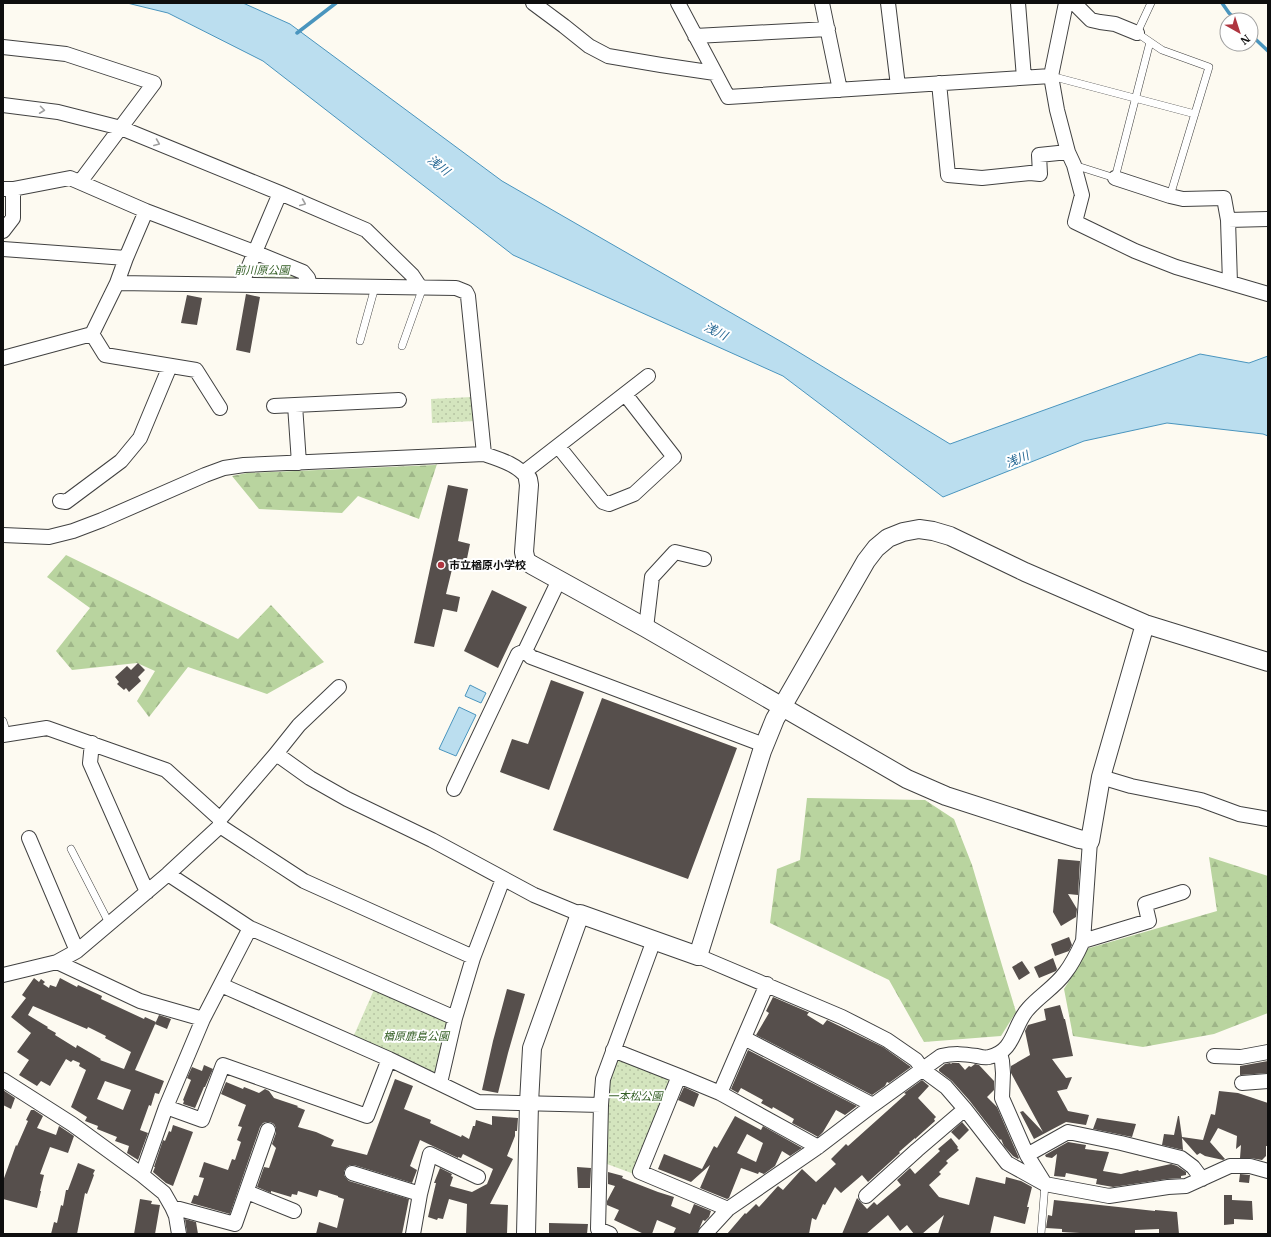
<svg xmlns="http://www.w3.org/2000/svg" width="1271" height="1237" viewBox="0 0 1271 1237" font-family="'IBM Plex Serif','Noto Sans JP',serif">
<defs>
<pattern id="forest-firs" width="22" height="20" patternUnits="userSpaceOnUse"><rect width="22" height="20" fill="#b9d49f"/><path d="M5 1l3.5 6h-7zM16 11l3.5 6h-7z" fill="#9eb588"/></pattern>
<pattern id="park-dots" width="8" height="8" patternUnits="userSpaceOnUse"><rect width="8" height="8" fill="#d4e5be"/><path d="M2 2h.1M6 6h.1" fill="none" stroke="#b5c3a2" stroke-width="1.8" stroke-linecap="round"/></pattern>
</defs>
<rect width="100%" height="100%" fill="#fdfaf1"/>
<path fill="url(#forest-firs)" d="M437,464L419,519L358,496L342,513L259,509L232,476L247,473L435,465Z
M66,555L238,639L271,605L324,662L267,694L188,667L149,717L137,701L155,671L137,663L72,670L56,651L90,608L47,577Z
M807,798L925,800L954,819L972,865L1016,1012L1001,1036L924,1042L889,980L770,923L777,869L800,860Z
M1209,857L1268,876V1013L1214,1034L1143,1047L1073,1036L1064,989L1076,970L1086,949L1217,911Z"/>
<path fill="url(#park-dots)" d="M254,252L308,278L241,285Z
M472,397L475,421L432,423L431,399Z
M377,983L455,1018L440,1083L351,1042Z
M613,1050L679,1076L634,1174L599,1161Z"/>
<path fill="#bbdeef" stroke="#4a95be" d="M127,3H243L290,24L502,181L787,345L950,444L1200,354L1249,363L1268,356V436L1263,434L1167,423L1084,441L943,497L783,376L513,255L263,61L168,13Z
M470,685L486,693L481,703L465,696Z
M459,707L476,715L456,756L439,749Z"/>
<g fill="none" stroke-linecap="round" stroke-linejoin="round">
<path stroke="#4a95be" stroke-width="3.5" d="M1222,3L1229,13L1236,20
M297,33L336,3
M1251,35L1268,51"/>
</g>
<path fill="#564f4c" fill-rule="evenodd" d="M246,294L260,297L250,353L236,350Z
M187,295L202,298L197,325L181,323Z
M448,485L468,489L458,541L470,544L465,568L453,565L446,594L460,597L457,612L443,609L434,647L414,643Z
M492,590L527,607L498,668L464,651Z
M138,663L145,670L138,677L141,681L129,692L126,688L124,690L117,684L119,682L115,677L127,666L131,670Z
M551,680L584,692L549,790L500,772L512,739L528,744Z
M602,698L737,748L688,879L553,830Z
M1058,859L1080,861L1078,895L1068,894L1077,909L1076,917L1061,926L1053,912Z
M1069,937L1072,945L1069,951L1055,956L1051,944Z
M1053,958L1057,969L1056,971L1039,978L1034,967Z
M1022,961L1030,973L1019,980L1012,967Z
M34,978L39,982L41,979L45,982L43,984L49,988L50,985L56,987L60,978L77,987L78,985L102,996L101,999L144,1019L145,1017L156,1022L135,1070L164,1081L159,1094L155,1093L151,1106L149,1105L140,1130L148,1133L138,1160L127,1153L129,1146L115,1141L117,1137L97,1129L98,1126L85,1121L87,1117L71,1107L86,1070L79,1066L80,1063L73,1060L71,1062L66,1059L50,1086L41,1081L37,1086L19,1075L29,1060L17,1052L31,1033L11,1017L26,998L22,995ZM33,1006L87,1029L88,1027L106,1036L105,1038L131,1052L124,1069L100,1060L101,1059L77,1045L76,1048L55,1035L56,1033L47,1028L48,1027L28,1015ZM105,1081L131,1090L123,1110L97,1099Z
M507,989L525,994L508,1053L498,1093L482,1090L493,1041Z
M773,997L808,1012H809L807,1015L823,1025L827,1020L854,1033L883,1047L911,1067L889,1083L887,1082L885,1086L872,1095L756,1035L769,1013L766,1011Z
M1060,1005L1064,1019H1065L1073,1056L1052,1059L1066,1078L1072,1077L1067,1089L1057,1091L1068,1111L1089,1115L1086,1125L1066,1122L1034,1139L1020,1112L1023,1111L1043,1132L1011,1073V1066L1030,1055L1025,1031L1028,1025L1046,1020L1044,1009Z
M159,1015L171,1019L167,1029L155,1024Z
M748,1050L857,1106L845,1115L836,1110L823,1132L818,1137L811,1133L792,1123L794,1119L773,1107L772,1109L761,1103L763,1100L741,1088L738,1093L731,1089Z
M1268,1061V1073L1240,1075V1066Z
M950,1063L951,1064L952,1063H959L965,1070L969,1066L971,1067L975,1064L979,1065L994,1081V1090L987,1097L997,1107L1019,1158L1018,1159L1013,1156L1004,1146L1001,1139L1000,1140L969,1100L952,1081L939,1071V1069L945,1064Z
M204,1065L213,1069L205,1087H204L195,1108L183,1104L184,1101L183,1100L191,1080L187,1078L192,1067L202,1071Z
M395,1079L413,1086L404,1109L431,1120L430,1123L461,1137L462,1135L469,1139L473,1126H475L476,1120L492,1125V1116L518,1118L517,1131H515V1136L507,1156L513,1159L490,1204L508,1205L507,1234H466L467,1204L449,1199L443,1219L438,1218L437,1220L428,1217L436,1183H434L440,1168L452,1174L451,1176L453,1177L450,1186L472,1192L487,1184L493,1169L463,1154L461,1158L458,1157V1158L420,1140L410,1166L417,1170L412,1183L354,1165H350L347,1167L344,1171V1175L346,1178L349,1181L409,1199L402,1234H316L319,1222L337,1228L344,1199L338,1197V1196L319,1190L317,1197L298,1191L297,1195L292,1194L291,1197L271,1191V1193L257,1187L264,1167L269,1168L276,1148L272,1144L276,1133V1128L274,1124L270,1122H266L263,1123L260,1127L230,1214L191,1203L194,1195L198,1196L204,1178L199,1177L204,1162L228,1170L232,1159L235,1160L241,1142L237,1140L242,1127L238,1126L246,1105L221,1094L226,1082L243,1089L244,1087L259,1093L265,1089L269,1091L274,1098L298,1106L297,1107L305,1110L298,1127L316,1132L334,1140L331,1146L367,1155Z
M922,1080L929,1086L918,1098L936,1117L934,1119L935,1121L915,1139V1138L899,1152L900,1153L868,1182L862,1175L841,1193L835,1187L825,1205L823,1204L816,1220L812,1218L809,1234H727L745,1213L746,1214L756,1204L759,1207L778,1186L783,1190L802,1169L816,1182L836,1164L831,1159L846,1144L848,1146L896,1103L906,1094L904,1093Z
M684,1087L699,1094L694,1107L678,1100Z
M3,1090L15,1098L11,1109L3,1105Z
M1219,1091L1238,1093L1268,1103V1146H1266V1156L1262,1160L1250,1158H1240L1241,1145L1236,1149L1237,1136L1218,1128L1210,1142L1225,1159L1223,1160L1205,1156L1200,1153L1197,1155L1182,1138L1183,1150L1162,1145L1164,1134L1174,1135L1178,1116H1179L1182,1137L1203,1140L1211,1114L1215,1115Z
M31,1110H34L43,1116L37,1128L56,1135L59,1126L74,1136L68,1153L50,1147L40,1174L44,1175L40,1191H41L37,1208L3,1199V1181L16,1145L17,1146L28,1121L26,1120Z
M735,1116L761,1130L763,1126L802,1148L790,1156L782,1151L775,1166L764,1174L759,1172L758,1174L741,1168L729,1198L727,1199L700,1188L710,1165L691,1182L658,1169L664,1154L702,1169L714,1146L717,1148ZM747,1134L763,1143L756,1162L737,1153Z
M1097,1118L1136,1124L1132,1137L1093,1129Z
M962,1122L969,1130L959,1140L951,1132Z
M173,1125L193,1132L173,1186L166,1183L153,1172L155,1167H154L163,1140L165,1141L169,1131L171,1132Z
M951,1138L958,1147L957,1148L959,1150L946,1161L948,1163L939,1172L941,1174L929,1185L939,1197L969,1205L976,1177L1005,1184L1006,1177L1021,1181L1032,1187L1027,1207H1029L1025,1224L994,1216L990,1234H938L944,1215L922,1234H914L907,1225L900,1231L888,1215L866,1234H842L857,1198L867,1209L874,1202L877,1205L901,1185L897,1180L910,1168L915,1174L940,1151L938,1149Z
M1068,1142L1086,1145L1085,1149L1109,1152L1103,1171L1121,1174L1138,1170L1139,1171L1171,1164L1177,1166L1186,1172V1175L1181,1176V1178L1167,1179L1113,1187L1096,1184L1097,1179L1066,1173L1065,1177L1054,1176L1057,1154L1052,1158L1046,1157L1045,1155Z
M78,1163L95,1170L93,1174L94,1175L87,1194L85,1193L77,1234H51L54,1222L57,1223L61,1205L63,1206L66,1190H68Z
M577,1167L591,1168L590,1188H578Z
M608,1172L623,1176L622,1178L658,1192L674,1197L671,1206L690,1214L694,1204L711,1211L709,1217L705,1221L703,1220L697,1234H673L676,1228L657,1220L652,1234H644L614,1220L619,1210L607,1205V1201L615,1186L608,1184Z
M1240,1174L1250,1175L1249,1183L1239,1182Z
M1224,1195H1232V1200L1252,1201L1253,1220L1234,1219V1224L1224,1225Z
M140,1199L152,1201L151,1204L160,1205L155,1234H134Z
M1054,1200L1155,1211V1210L1177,1212L1179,1234H1159V1229L1135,1230V1234H1080V1233L1062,1232V1229L1046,1228L1048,1215L1052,1216Z
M185,1219L196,1222L198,1234H187Z
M549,1223L588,1224L587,1234H549Z"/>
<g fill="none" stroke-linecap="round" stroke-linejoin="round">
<defs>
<path id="service" d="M1151,3L1137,33L1162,50L1209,67L1170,196
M1051,76L1195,114
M1074,165L1115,178L1150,42
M360,341L375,287
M402,346L423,287
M3,721L7,734
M71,849L109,923
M1041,1234L1045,1184"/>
<path id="minor" d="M533,3L564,26L589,46L608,56L661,65L715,73
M678,3L728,97L1051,76
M822,3L840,90
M888,3L898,86
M1018,3L1024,78
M1066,3L1051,76L1057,110L1068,152L1074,165L1082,195L1075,222L1135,251L1176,267L1268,294
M1074,3L1091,20L1100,22L1115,24L1137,33
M695,36L828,29
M3,47L66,54L154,83L80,182
M939,83L948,175L982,178L1030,173L1040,174L1039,155L1068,152
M3,105L58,112L121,128L280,193L366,230L412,275L420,287
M1115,178L1170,196L1183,199L1224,198L1228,220L1230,283
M3,189H13L70,178L146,211L254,252L303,272L308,278L310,286
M1228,220L1268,219
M3,231L13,218V189
M3,249L126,258
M117,283L126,258L146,211
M241,285L280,193
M92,334L105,355L196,370L220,408
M3,358L92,334L117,283L456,288L466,292L468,296L484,454
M295,405L299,463
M274,406L399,400
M558,446L603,502L609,504L634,494L674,457L625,394
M523,473L648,376
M60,501L66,502L121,461L140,438L170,366
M3,535L49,537L73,531L102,520L205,475L224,468L244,465L484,454C499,459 519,465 528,479
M646,628L652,577L675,552L704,559
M525,651L531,657L764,745
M3,735L47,728L166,770L220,819V826L168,874L77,951L57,962L3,975
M92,743L90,763L147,892
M275,755L299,725L339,687
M1101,777L1131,786L1201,800L1239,814L1268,819
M454,789L518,654L525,651L559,580
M220,819L275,755L282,758L310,778L347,799L432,840L534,895L580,914
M220,826L304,881L473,957
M29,838L77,951
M250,928L455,1018
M1083,941L1149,921L1145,904L1183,892
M698,956L842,1017L887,1040L916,1060L923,1070L946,1087L965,1109L1007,1163L1045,1184L1109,1196L1168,1187L1186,1186L1230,1166H1250L1268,1171
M57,962L140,1001L203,1019
M221,985L389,1059L478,1102L601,1105
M744,1038L873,1105
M613,1050L679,1076L640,1172L728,1209
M1000,1053L1002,1061L1003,1073L1002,1098L1027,1155L1045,1184
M1214,1056L1241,1057L1268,1052
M679,1076L720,1093L818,1147
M3,1080L72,1124L142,1175L164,1193L172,1207L176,1216L179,1234
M440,1083L455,1018L473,958L503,879
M1242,1083L1268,1081
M720,1093L767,984
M166,1107L202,1120L223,1065L367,1116L389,1059
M1027,1155L1068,1132L1121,1143L1181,1158L1193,1167L1202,1179
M352,1173L420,1194
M142,1175L166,1107L203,1019L250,928L168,874
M247,1192L294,1211
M866,1196L917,1150L965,1109
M172,1207L235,1224L268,1130
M413,1234L420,1194L430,1154L478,1177
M610,1234L598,1229L601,1105L603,1079L654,940
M705,1234L728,1209L818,1147L873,1105L941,1056C955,1053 963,1054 977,1056C981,1057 986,1058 989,1057C1015,1052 1013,1025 1028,1009C1039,996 1055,987 1065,973C1073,963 1078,952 1083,941L1090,841"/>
<path id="tertiary" d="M528,479L529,485L524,552L526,561L532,565L646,628L907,779L946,796L1079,839L1090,841L1101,777L1145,624
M526,1234L529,1103L532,1048L580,914L698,956L762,751L775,719L782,707L866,561L876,548L888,538L903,532L919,529L933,531L950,536L1025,572L1145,624L1268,662"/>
</defs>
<use href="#service" stroke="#414141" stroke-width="8"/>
<use href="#minor" stroke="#414141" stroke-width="16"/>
<use href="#tertiary" stroke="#414141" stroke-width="20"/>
<use href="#service" stroke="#fff" stroke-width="7"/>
<use href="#minor" stroke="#fff" stroke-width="14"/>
<use href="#tertiary" stroke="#fff" stroke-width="18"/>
</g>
<defs><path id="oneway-chevron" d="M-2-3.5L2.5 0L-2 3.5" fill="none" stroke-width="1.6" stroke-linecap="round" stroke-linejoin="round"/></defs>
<g stroke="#9f9f9f">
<use href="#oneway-chevron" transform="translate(42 110) rotate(7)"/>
<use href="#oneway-chevron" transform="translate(157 143) rotate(22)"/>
<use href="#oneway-chevron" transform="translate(303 203) rotate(23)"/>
</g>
<circle fill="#af3640" stroke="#fff" stroke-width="1.5" cx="441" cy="565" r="4"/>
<g text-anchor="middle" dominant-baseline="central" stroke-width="4" stroke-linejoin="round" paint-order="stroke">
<g font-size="11" font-style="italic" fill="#345f26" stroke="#fff">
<text x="262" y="270">前川原公園</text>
<text x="416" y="1036">楢原鹿島公園</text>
<text x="635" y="1096">一本松公園</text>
</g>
<g font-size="11" font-weight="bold" fill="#0e0e0e" stroke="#fff" text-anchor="start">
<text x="449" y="565">市立楢原小学校</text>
</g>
<g font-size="12" font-style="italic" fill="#256793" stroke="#fff">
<text transform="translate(439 165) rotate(39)">浅川</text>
<text transform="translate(716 331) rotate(26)">浅川</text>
<text transform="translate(1017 459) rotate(-23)">浅川</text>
</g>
</g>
<rect width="1271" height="1237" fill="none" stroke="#0e0e0e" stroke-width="8"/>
<g transform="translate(1239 32) rotate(141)"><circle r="19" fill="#ffffff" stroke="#9f9f9f"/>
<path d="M0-3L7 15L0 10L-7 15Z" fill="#af3640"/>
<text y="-6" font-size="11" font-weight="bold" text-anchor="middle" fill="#0e0e0e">N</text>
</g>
</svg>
